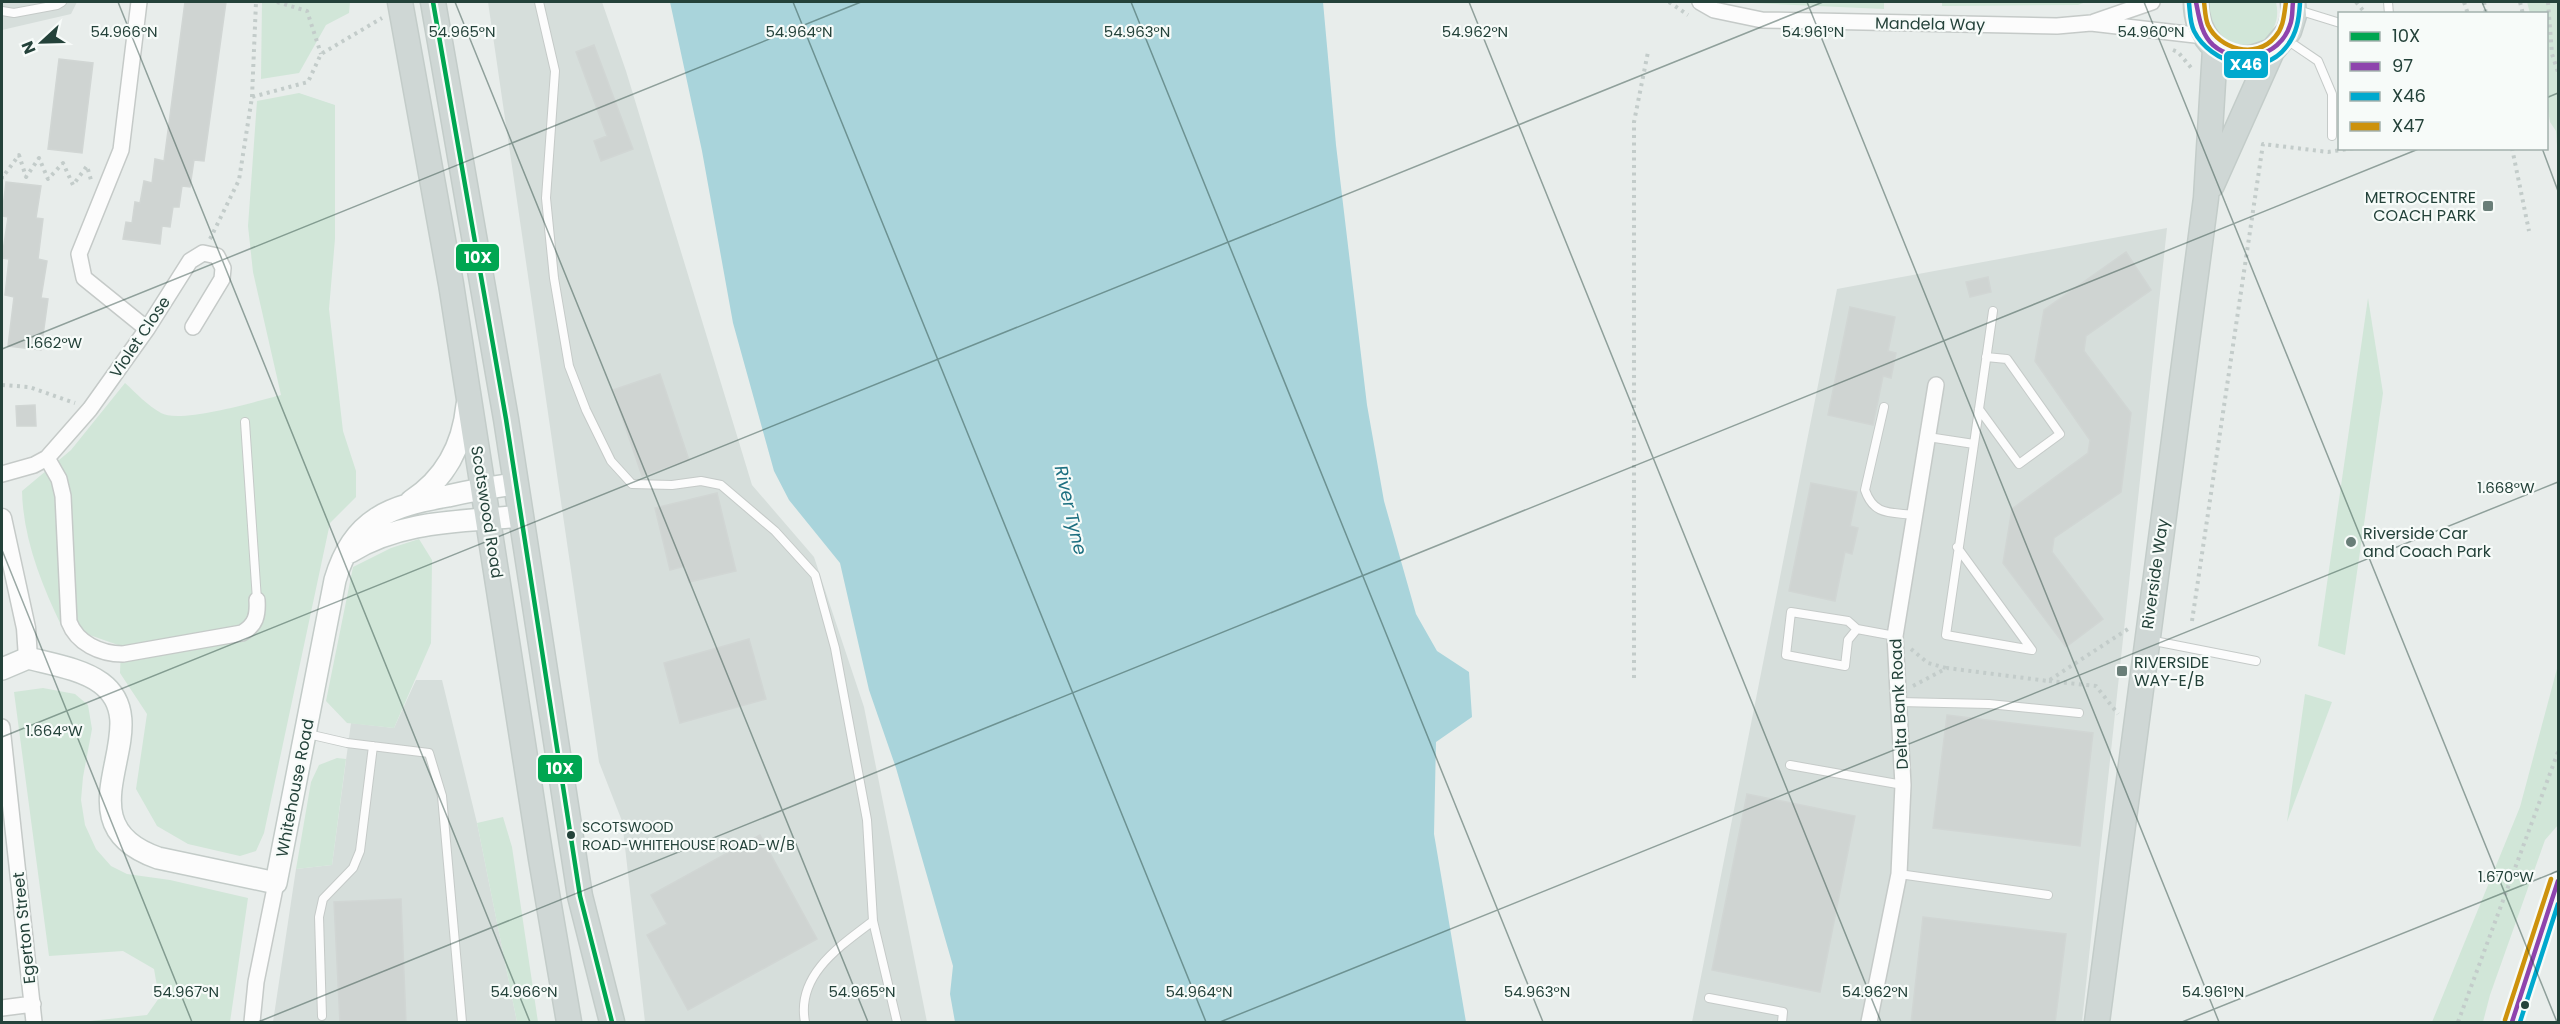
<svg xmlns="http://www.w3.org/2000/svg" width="2560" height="1024" viewBox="0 0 2560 1024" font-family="Poppins,sans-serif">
<rect width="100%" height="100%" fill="#e8edeb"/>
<path fill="#d6dedb" d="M2,2H77L71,14L2,30Z
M488,2H602L626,71L752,485L814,557L864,707L927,1022H645L622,821L599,762Z
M2167,228L2082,1022H1692L1837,289Z
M416,680H442L477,823L517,1022H273L296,869L332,865L351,723L394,728Z"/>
<path fill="#d1e6d8" d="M262,2H350L349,13L326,25L299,73L261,79Z
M1748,2H1884V9L1751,3Z
M1942,2H2086L2078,5L1942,6Z
M2209,2H2276C2287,50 2219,64 2210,20C2208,13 2207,8 2209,2Z
M2527,2H2558V160L2556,131L2550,122L2547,105L2546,14L2530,13Z
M299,93L335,105V239L329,309L343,431L356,471V497L330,523L264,833L256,851L240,856L188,844L157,826L136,789L147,714L120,673L121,646L61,625C41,583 23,538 22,491L71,450L125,383C136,393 148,406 161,413C180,424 258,401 281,395L253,272L248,226L257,101Z
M2368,298L2383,393L2345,655L2318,646Z
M419,539L432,560L431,643L394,728L347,723L326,701L353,567L391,548Z
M2558,665V825L2545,840L2490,995L2483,1022H2432L2520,807Z
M43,688L75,694L88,705L92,729L83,777L81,800L85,825L96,849L111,866L127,874L170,880L248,898L230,1022H81L147,1015L159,998L154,969L123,951L49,956L14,692Z
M2305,694L2332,702L2287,822Z
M337,758L346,759L332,865L296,869L311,782L319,765Z
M503,817L512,847L538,1022H517L477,823Z"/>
<path fill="#a9d4db" d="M670,2H1323L1336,145L1367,405L1384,501L1416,614L1437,651L1469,672L1472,717L1436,742L1434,834L1466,1022H955L950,994L953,966L896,768L869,690L840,563L789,500L774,471L733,323L702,151Z"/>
<path fill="#cfd4d2" stroke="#d1d6d4" stroke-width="1.5" d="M185,2H226L204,161L194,160L190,187L182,186L179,207H173L170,227L162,226L160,244L123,239L126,222L132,223L135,202L140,203L144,181L152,183L155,159L164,161Z
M594,45L633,149L601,161L594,141L607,136L576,52Z
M59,59L93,63L82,153L48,149Z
M6,182L41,186L36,218L43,219L38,259L47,261L41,298L48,299L41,350L8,346L14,297L5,295L9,259L2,258L8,217L2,216Z
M2126,252L2151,290L2086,336L2084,351L2131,413L2121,492L2054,538L2052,552L2103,619L2066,647L2003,563L2012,509L2088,453L2090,440L2035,361L2044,310Z
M1988,277L1991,292L1970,297L1966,282Z
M1850,307L1895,317L1888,351L1896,353L1891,378L1883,376L1873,425L1828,415Z
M660,374L689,460L642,476L613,390Z
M35,405L36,426H17L16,406Z
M1811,483L1857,492L1850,526L1858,528L1852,554L1845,552L1835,601L1789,591Z
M717,493L736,571L689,582L685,566L670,570L655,508Z
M749,639L766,699L680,723L664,663Z
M1947,715L2093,733L2080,846L1933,828Z
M1747,794L1855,816L1820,992L1712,970Z
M760,835L817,939L688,1010L647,935L667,924L651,895Z
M401,899L406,1023H340L334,902Z
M1923,917L2066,934L2055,1023H1911Z"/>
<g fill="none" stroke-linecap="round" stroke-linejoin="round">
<defs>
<path id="service" d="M539,2L555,71L546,198L554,278L569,366L586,410L611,461L632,484L672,485L701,481L721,485L775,531L815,575L835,648L867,820L873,921C840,946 796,975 805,1022
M2388,2L2389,14
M2298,10L2340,23
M2,11L14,13L57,5L62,2
M2287,40L2318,61L2332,94V136
M1884,407L1865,490C1874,516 1890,512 1915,515
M1979,409L2019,464L2060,434L2007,359L1986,357
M245,422L257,600
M1928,437L1974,444L1946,635L2032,650L1957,547
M1974,444L1993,311
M1857,629L1848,621L1791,612L1786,655L1845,666L1848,640L1857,629L1895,636
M2149,640L2256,661
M1899,702L1989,704L2079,713
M308,734L347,743L429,753L442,796L462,1022
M1790,765L1903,785
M1899,874L2048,895
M873,921L897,1022
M1709,998L1783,1012L1782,1022
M322,1016L319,917L323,899L353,868L360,851L373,746"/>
<path id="minor" d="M139,2L121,150L79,254L84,278L147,329
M1700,2L1714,10L1762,20L2057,26L2091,23L2204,36
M2094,22L2152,2
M47,458L59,479L63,496L69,622C77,643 100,654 123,654L242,633C256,625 258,615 257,600
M2,474L34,465L47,458L90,409L147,329L190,261L203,253L217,256L223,268L222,279L193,327
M2,727L34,1022
M2,1008L33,1004
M252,1022L256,982L276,883
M1869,1022L1899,874L1903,785L1895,636L1936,385"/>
<path id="tertiary" d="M2,518L26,628L28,658
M2512,1022L2558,881"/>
<path id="secondary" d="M411,501C445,479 463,445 467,405
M350,552C402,520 461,522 520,516
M2,669L28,658C51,664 82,669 101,683C162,728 54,822 158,858L276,883L335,580C353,518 390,506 448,496C470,491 493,487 515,484"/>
<path id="primary" d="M400,2L451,284L541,859L569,1022
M433,2L506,419L580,896L612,1022
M2196,2C2196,32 2216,62 2250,58C2257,57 2265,53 2272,51
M2212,185L2272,51L2289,31L2294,15L2293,2
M2097,1022L2206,198L2215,49"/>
</defs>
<use href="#service" stroke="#c5cac8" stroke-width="10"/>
<use href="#minor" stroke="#c5cac8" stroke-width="18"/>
<use href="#tertiary" stroke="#c5cac8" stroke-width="21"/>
<use href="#secondary" stroke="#c3cbc8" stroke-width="24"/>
<use href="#primary" stroke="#c3ccc9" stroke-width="27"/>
<path stroke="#c3ccca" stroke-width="4" stroke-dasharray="3 4.5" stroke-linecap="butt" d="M277,2L307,11L321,54
M1669,2L1688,15
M2356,2L2366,14
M2464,2L2468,14
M2484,2L2486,14
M2520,2L2523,14
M2548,2L2552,54L2558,72
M2173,50L2178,52L2193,70
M252,97L256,2
M2512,148L2529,231
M2,176V178L19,155L26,177L39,158L48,179L63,163L73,185L87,166L91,180
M210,239L239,180L252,97L308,82L321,54L382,18
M2,385L29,387L75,403
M2192,621L2263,144L2328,152L2354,148
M1911,649L1928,663L1946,668
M1634,678V122L1648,52
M2049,681L2096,686L2118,714
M1913,686L1947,668L2048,681L2128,629
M2458,1022L2558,752"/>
<use href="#service" stroke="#fcfcfc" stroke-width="8"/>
<use href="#minor" stroke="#fcfcfc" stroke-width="15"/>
<use href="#tertiary" stroke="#fcfcfc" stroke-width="18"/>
<use href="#secondary" stroke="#fcfcfc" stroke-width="21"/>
<use href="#primary" stroke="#cfd7d5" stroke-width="24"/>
<defs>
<path id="bus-1" d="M433,2L506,419L580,896L612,1022"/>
<path id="bus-2" d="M2196,2C2199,17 2201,34 2213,45C2237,66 2280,58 2290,25C2293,18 2292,9 2293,2
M2512,1022L2558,881"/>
<path id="bus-3" d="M2189,3C2190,12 2190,23 2194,31C2210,63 2262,80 2287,46C2297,33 2299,19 2300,3
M2520,1022L2558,904"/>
<path id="bus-4" d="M2204,2C2205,9 2205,18 2208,25C2219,49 2256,60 2275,37C2284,27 2284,14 2286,2
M2505,1020L2551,879"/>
</defs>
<use href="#bus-1" stroke="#f7fbf9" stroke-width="9"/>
<use href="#bus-2" stroke="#f7fbf9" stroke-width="9"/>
<use href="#bus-3" stroke="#f7fbf9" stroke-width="9"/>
<use href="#bus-4" stroke="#f7fbf9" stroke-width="9"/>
<use href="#bus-1" stroke="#00a651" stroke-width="4.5"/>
<use href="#bus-2" stroke="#8e44ad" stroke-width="4.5"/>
<use href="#bus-3" stroke="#00a9ce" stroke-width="4.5"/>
<use href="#bus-4" stroke="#cd920c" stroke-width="4.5"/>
</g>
<path fill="none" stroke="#24423a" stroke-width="1.5" stroke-opacity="0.45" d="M118,2L530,1022M455,2L868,1022M793,2L1206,1022M1131,2L1543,1022M1469,2L1881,1022M1807,2L2219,1022M2144,2L2557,1022M2482,2L2487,14M2546,98L2558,93M2542,148L2558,191M2,349L861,2M2,550L192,1022M2,737L1823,2M258,1022L2421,148M1220,1022L2558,482M2182,1022L2558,871"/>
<g fill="#697e78" stroke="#f7fbf9" stroke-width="2">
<rect x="2482" y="200" width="12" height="12" rx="3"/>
<circle cx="2351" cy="542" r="6"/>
<rect x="2116" y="665" width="12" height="12" rx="3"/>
</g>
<g fill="#24423a" stroke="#f7fbf9" stroke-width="2">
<circle cx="571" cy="835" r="5"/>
<circle cx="2525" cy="1005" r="5"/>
</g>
<g text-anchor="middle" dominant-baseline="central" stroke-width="4.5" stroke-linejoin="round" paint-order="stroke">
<g font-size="14" fill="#24423a" stroke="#f7fbf9" text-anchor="start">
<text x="582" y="827">SCOTSWOOD<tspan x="582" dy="18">ROAD-WHITEHOUSE ROAD-W/B</tspan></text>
</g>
<g font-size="16" fill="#24423a" stroke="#f7fbf9">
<text transform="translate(1930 24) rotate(1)">Mandela Way</text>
<text transform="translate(140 337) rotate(-56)">Violet Close</text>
<text transform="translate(487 512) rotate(81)">Scotswood Road</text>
<text transform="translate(2155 574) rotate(-82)">Riverside Way</text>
<text transform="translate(1899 704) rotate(-93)">Delta Bank Road</text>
<text transform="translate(295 788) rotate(-79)">Whitehouse Road</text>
<text transform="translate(24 928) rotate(-96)">Egerton Street</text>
</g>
<g font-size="16" fill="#24423a" stroke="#f7fbf9" text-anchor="start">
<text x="2476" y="197" text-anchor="end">METROCENTRE<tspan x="2476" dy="18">COACH PARK</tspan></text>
<text x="2363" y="533">Riverside Car<tspan x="2363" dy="18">and Coach Park</tspan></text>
<text x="2134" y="662">RIVERSIDE<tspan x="2134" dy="18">WAY-E/B</tspan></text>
</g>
<g font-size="18" font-style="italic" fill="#1c6f80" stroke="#f7fbf9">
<text transform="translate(1071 510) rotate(77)">River Tyne</text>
</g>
</g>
<g font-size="15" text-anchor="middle" fill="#24423a" stroke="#f7fbf9" stroke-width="4.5" stroke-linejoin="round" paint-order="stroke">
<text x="124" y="37">54.966°N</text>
<text x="462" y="37">54.965°N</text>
<text x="799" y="37">54.964°N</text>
<text x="1137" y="37">54.963°N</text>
<text x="1475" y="37">54.962°N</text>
<text x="1813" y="37">54.961°N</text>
<text x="2151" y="37">54.960°N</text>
<text x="54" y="348">1.662°W</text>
<text x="2506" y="493">1.668°W</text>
<text x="54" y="736">1.664°W</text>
<text x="2506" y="882">1.670°W</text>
<text x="186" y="997">54.967°N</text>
<text x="524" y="997">54.966°N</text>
<text x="862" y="997">54.965°N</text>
<text x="1199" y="997">54.964°N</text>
<text x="1537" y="997">54.963°N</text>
<text x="1875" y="997">54.962°N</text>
<text x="2213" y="997">54.961°N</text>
</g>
<g stroke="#f7fbf9" stroke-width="2">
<rect x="2223" y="50" width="46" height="29" rx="6" fill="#00a9ce"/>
<rect x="455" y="243" width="45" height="29" rx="6" fill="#00a651"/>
<rect x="537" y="754" width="46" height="29" rx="6" fill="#00a651"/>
</g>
<g font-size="16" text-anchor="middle" font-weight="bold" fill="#fff">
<text x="2246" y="70">X46</text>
<text x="478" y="263">10X</text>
<text x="560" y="774">10X</text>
</g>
<rect width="2560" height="1024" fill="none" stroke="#24423a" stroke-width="6"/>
<rect x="2338" y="12" width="210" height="138" fill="#f7fbf9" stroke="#a3b1ad" stroke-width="1.5"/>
<rect x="2350" y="32" width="30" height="9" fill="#00a651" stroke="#a3b1ad" stroke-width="1.5"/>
<text x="2392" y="42" font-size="18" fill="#24423a">10X</text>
<rect x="2350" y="62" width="30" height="9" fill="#8e44ad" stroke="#a3b1ad" stroke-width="1.5"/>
<text x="2392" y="72" font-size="18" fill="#24423a">97</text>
<rect x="2350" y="92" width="30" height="9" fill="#00a9ce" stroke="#a3b1ad" stroke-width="1.5"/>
<text x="2392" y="102" font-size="18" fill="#24423a">X46</text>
<rect x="2350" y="122" width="30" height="9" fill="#cd920c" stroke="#a3b1ad" stroke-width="1.5"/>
<text x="2392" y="132" font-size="18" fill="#24423a">X47</text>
<g transform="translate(42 42) rotate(248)" stroke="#f7fbf9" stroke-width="4.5" paint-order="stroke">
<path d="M0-4.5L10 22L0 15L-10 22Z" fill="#24423a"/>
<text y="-9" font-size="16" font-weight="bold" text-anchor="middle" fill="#24423a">N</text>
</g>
</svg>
